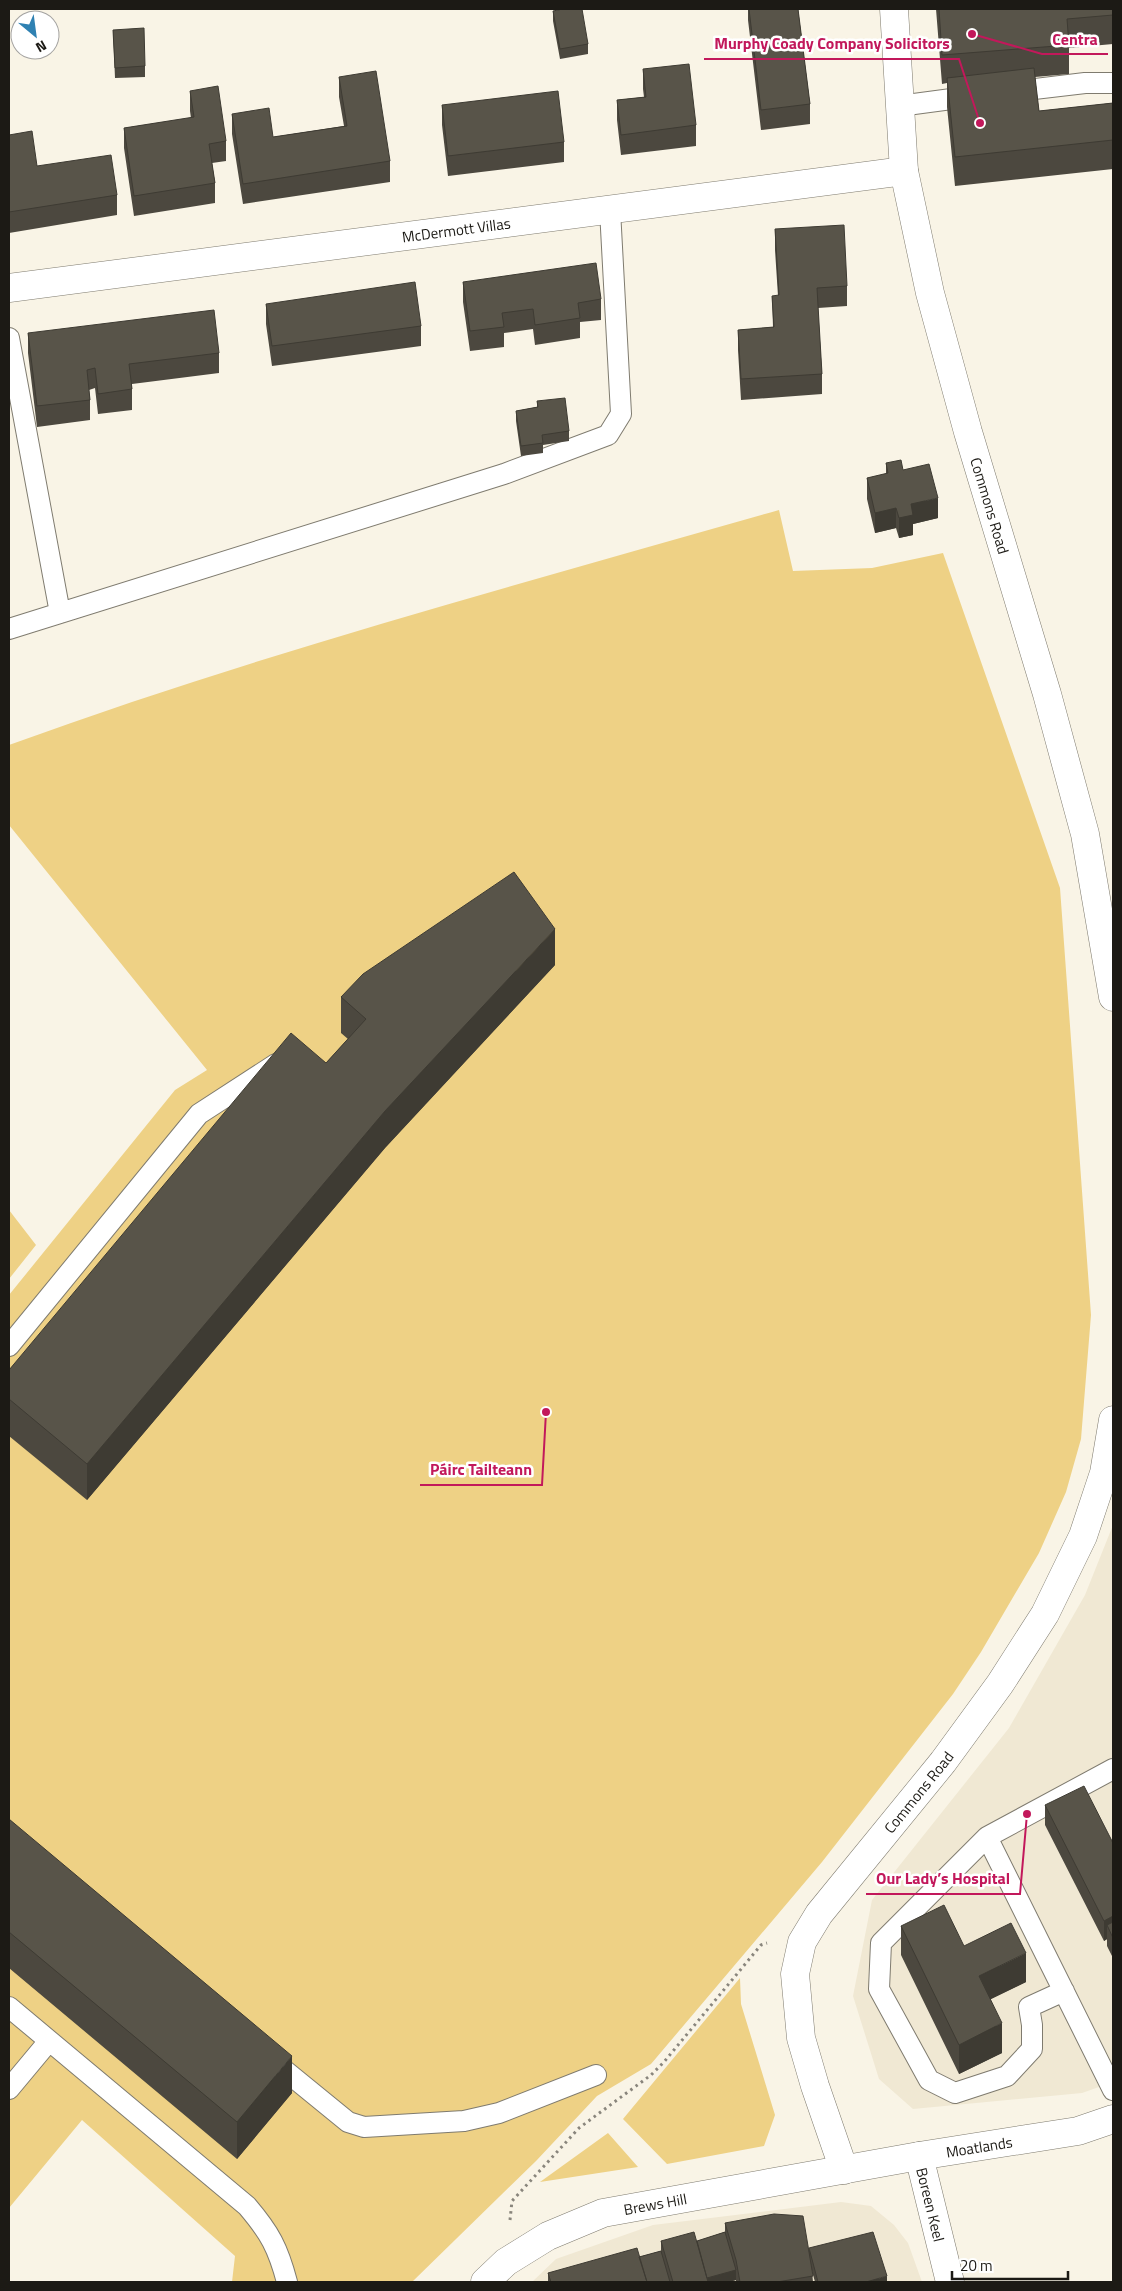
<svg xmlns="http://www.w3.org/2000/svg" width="1122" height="2291" viewBox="0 0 1122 2291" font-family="'Titillium Web',sans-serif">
<rect width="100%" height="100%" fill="#f9f4e6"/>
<path fill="#f0e8d3" d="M1113,1525V2082L1082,2093L913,2109L879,2079L853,1996L872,1900L1009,1728L1085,1595Z
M841,2202L871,2206L894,2225L908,2243L922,2282H532L556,2259L653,2225Z"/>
<path fill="#eed185" d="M779,510L793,571L872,568L943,553L1060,888L1091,1315L1081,1439L1066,1492L1039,1553L981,1652L953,1694L822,1862L651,2064L597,2096L536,2161L412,2282H232L235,2256L82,2120L9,2208V1295L175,1090L207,1070L9,825V745C261,653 521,584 779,510Z
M9,1210L36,1245L9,1279Z
M740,1978L741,2004L775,2115L764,2146L667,2164L623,2119Z
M608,2133L638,2167L540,2182Z"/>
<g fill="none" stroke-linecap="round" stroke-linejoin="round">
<defs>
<path id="service" d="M1010,92L1085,83H1113
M899,106L974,96
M9,338L60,613
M9,629L504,474L608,435L621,414L610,210
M9,1346L199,1114L276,1064
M1113,1769L987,1837L1113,2090
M987,1837L881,1943L879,1989L929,2080L955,2093L1007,2076L1032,2049V2025L1029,2007L1064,1991
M9,2007L247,2206C270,2233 278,2248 287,2282
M272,2060L348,2122L364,2127L464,2121L499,2113L596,2075
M9,2089L49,2041"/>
<g id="minor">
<path id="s1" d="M9,288L904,171"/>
</g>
<g id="tertiary">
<path id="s2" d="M894,9L904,171L930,293L968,432L1047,694L1085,834L1113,997"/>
<path id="s3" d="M919,2156L950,2282"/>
<path id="s4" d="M844,2170L815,2086L801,2038L795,1974L802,1942L819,1914L943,1762L1000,1684L1045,1614L1083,1536L1104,1473L1113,1420"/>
<path id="s5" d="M485,2282L506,2262L548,2236L603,2213L919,2156L1078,2131L1113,2119"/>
</g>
</defs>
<use href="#service" stroke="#7f7b6f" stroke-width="22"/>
<use href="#minor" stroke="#7f7b6f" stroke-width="29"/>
<use href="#tertiary" stroke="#7f7b6f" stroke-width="29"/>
<path stroke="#89857c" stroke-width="3" stroke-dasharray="2.5 4" stroke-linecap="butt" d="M510,2220L512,2201L579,2128L651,2075L664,2062L761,1945L767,1943"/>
<use href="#service" stroke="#fff" stroke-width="20"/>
<use href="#minor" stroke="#fff" stroke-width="28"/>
<use href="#tertiary" stroke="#fff" stroke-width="28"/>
</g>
<path fill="#4c483f" d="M748,9H798L810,104V124L761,130L748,20Z
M936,9H1113V44L1069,48V74L1035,77L1039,111L1113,103V169L955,186L947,107V83L942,84Z
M553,11L588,44V54L560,59L553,21Z
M113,30L145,66V77L115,78Z
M643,69L696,125V146L621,155L617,120V100L644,97L643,89Z
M339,77L390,161V182L243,204L232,134V114L273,137L344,126L339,97Z
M190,91L226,141V161L212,163L215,183V203L134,216L124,148V128L191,118L190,111Z
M442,105L564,142V162L448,176L442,125Z
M9,135L37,166L117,195V215L9,233Z
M775,229L847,286V306L818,308L822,374V394L741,400L738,350V330L773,327L772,296H778L775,250Z
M463,282L601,299V320L580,322V338L535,345L533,329L504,333V347L470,351L463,302Z
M266,304L421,326V346L272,366L266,324Z
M28,333L219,353V373L132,384V410L98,414L95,388L89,390L90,400V420L37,427L28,353Z
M537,401L569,431V441L543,445V453L521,456L516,421V411L537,407Z
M886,463L903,470L938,518L913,524V535L899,538L896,528L875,533L867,499V478L886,474Z
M555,965L385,1148L87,1500L9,1436V1370L326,1063L348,1039L341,1033V997Z
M1045,1805L1113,1843V1958L1107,1946V1939L1104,1941L1045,1825Z
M9,1819L292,2093L237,2159L9,1968Z
M901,1926L964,1946L1026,1982L990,1999L1002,2053L959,2074L901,1955Z
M725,2223L809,2250L887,2282H815L812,2271L813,2282H736V2280L729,2282H548V2273L639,2257L661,2251V2241H697L725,2232Z"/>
<path fill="#3e3b33" d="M938,498V518L913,524V535L899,538V518L911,504Z
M896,508V528L875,533V513Z
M555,929V965L385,1148L87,1500V1464L385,1111Z
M1113,1916V1936L1107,1925V1939L1104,1941V1921Z
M1026,1953V1982L979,2005V1976Z
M1002,2023V2053L959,2074V2045Z
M292,2056V2093L237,2159V2122Z
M736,2270V2280L729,2282H705V2279Z
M887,2276V2282H866Z"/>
<path fill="#585449" stroke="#3e3b33" d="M563,9H582L588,44L560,49L553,11Z
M749,9H798L810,104L761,110Z
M939,9H1113V15L1067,19L1069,45L942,55Z
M144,28L145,66L115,68L113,30Z
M689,64L696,125L621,135L617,100L646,97L643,69Z
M1034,68L1039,111L1113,103V140L955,157L947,78Z
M376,71L390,161L243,184L232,114L269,108L273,137L347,126L339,77Z
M218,86L226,141L209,144L215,183L134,196L124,128L194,117L190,91Z
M558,91L564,142L448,156L442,105Z
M32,131L37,166L111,155L117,195L9,212V135Z
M844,225L847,286L817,288L822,374L741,379L738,330L774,327L772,296L779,295L775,229Z
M596,263L601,299L578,303L580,318L535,325L533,309L525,310L502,313L504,327L470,331L463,282Z
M415,282L421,326L272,346L266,304Z
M214,310L219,353L129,364L132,389L98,394L95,368L87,370L90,400L37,406L28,333Z
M565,398L569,431L542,435L543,443L521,446L516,411L538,407L537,401Z
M901,460L903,470L929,464L938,498L911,504L913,515L899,518L896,508L875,513L867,478L888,473L886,463Z
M514,872L555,929L385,1111L87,1464L9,1399V1370L291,1033L326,1063L366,1019L341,997L363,974Z
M1084,1786L1113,1843V1916L1104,1921L1045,1805Z
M9,1819L292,2056L237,2122L9,1932Z
M944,1905L964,1946L1011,1923L1026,1953L979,1976L1002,2023L959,2045L901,1926Z
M1113,1922V1938L1107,1925Z
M774,2214L803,2216L813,2276L777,2282H740L736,2260L725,2223Z
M694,2232L708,2282H673L661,2241Z
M725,2232L736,2270L707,2278L697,2241Z
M873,2232L887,2276L866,2282H818L809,2248Z
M637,2248L647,2282H551L548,2273Z
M661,2251L670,2282H647L639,2257Z"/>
<g text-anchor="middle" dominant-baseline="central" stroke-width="5" stroke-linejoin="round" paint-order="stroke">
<g font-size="15" fill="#1c1a15" stroke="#fff">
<text stroke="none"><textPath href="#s1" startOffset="451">McDermott Villas</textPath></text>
<text stroke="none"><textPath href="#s2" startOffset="508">Commons Road</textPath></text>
<text stroke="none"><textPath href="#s4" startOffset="426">Commons Road</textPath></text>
<text stroke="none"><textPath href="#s5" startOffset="520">Moatlands</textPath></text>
<text stroke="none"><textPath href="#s5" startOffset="191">Brews Hill</textPath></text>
<text stroke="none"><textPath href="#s3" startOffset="50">Boreen Keel</textPath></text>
</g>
</g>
<path fill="none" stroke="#c2185b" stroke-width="2" d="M972 34L1042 54H1108M980 123L959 59H704M546 1412L542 1485H420M1027 1814L1020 1894H866"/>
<g fill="#c2185b" stroke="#fff" stroke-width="2">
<circle cx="972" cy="34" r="5"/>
<circle cx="980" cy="123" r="5"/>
<circle cx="546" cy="1412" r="5"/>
<circle cx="1027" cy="1814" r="5"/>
</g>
<g font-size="16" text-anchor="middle" font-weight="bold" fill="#c2185b" stroke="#fff" stroke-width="5" stroke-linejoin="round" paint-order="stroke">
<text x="1075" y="45">Centra</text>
<text x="832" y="49">Murphy Coady Company Solicitors</text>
<text x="481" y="1475">Páirc Tailteann</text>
<text x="943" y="1884">Our Lady’s Hospital</text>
</g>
<rect width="1122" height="2291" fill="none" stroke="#1c1a15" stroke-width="20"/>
<g transform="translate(35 35) rotate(151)"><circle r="24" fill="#ffffff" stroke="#a4a3a1"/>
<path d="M0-4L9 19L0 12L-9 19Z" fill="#2f81b2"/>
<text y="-8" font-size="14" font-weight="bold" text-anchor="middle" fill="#1c1a15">N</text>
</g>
<path d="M952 2271v8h116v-8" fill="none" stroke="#1c1a15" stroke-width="2.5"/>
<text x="960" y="2271" font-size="15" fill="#1c1a15" stroke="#ffffff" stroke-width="4" paint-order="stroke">20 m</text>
</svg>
